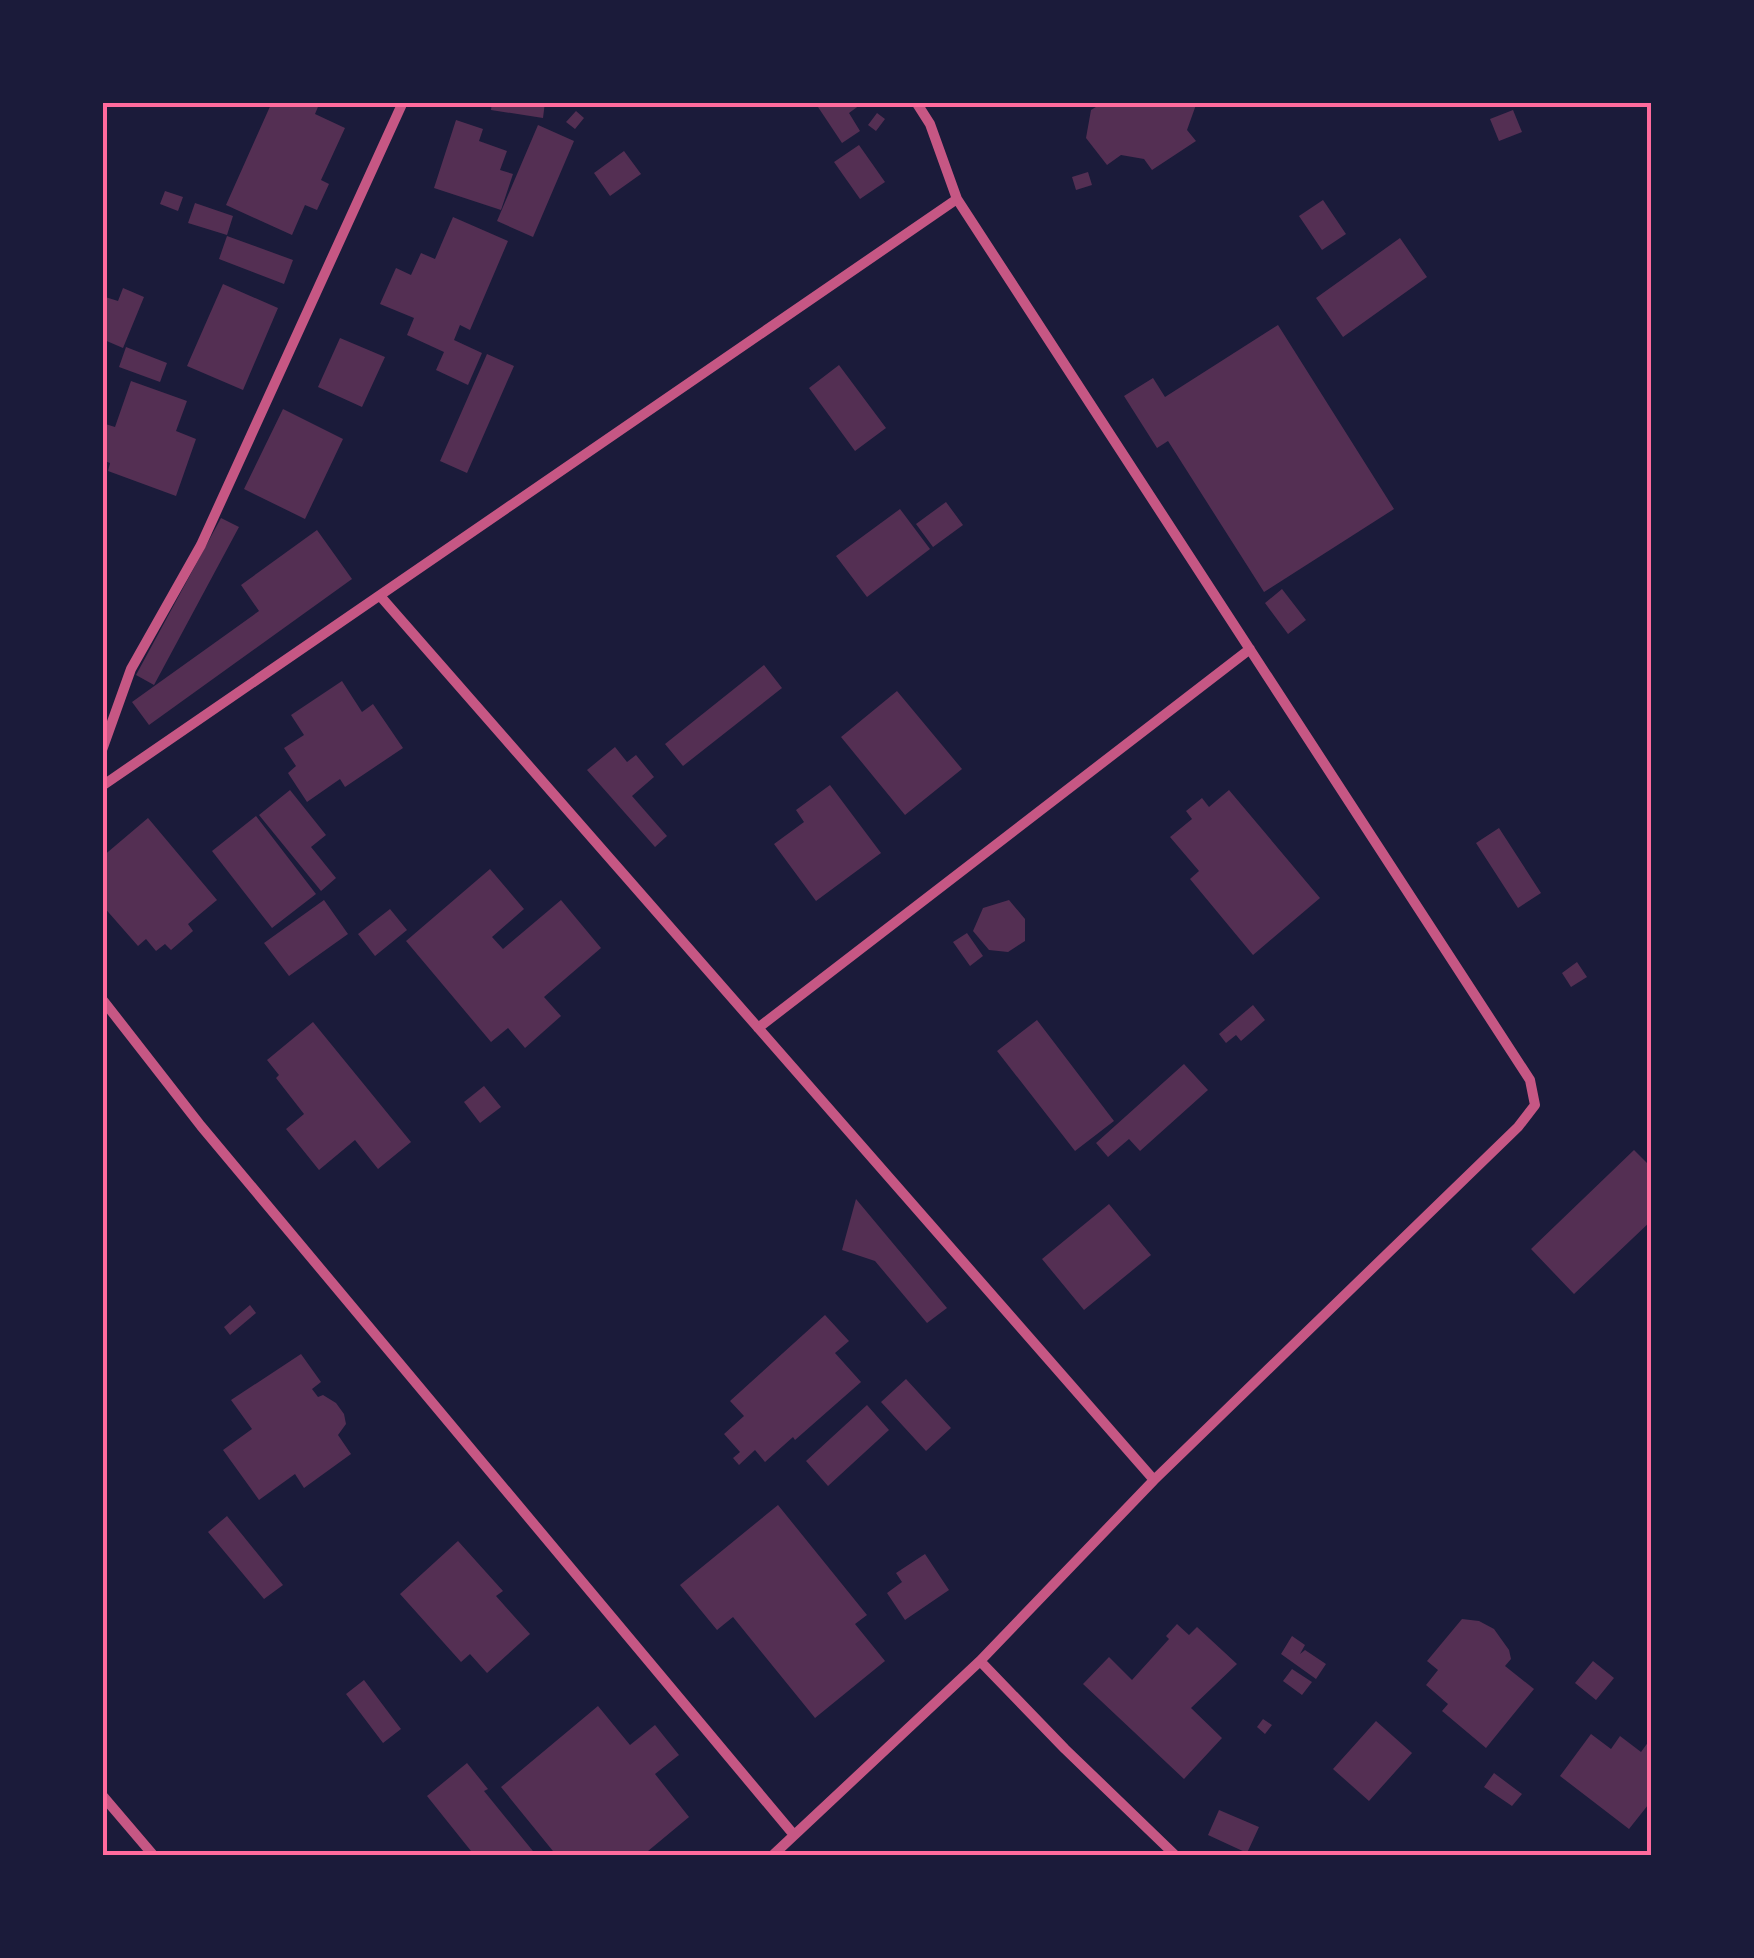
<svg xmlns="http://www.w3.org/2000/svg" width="1754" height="1958" viewBox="0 0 1754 1958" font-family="Merriweather,serif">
<rect width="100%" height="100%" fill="#1b1b3a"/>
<path fill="#542f53" d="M272,102H320L315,114L345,128L321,180L329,184L317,210L305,205L292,235L226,205Z
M492,102H545L543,118L491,110Z
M825,102H864L849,113L860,131L842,143L818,107Z
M1104,102H1197L1187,130L1196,141L1152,170L1144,159L1121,155L1107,165L1086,138L1091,110Z
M1513,110L1522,132L1499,141L1490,119Z
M576,111L584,118L575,129L566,122Z
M877,113L885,119L876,131L868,125Z
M456,120L483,129L479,141L507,151L500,170L513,174L501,210L434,188Z
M538,125L574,141L533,237L497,221Z
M859,145L885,182L860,199L834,162Z
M624,151L641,174L610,196L594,173Z
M1088,172L1092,185L1076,190L1072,177Z
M165,191L183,197L178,211L160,204Z
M1323,200L1346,234L1322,250L1299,216Z
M195,203L233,216L227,235L188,223Z
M453,217L508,241L470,330L460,325L454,340L482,353L468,385L436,370L444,352L407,335L414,318L380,304L396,268L411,275L421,253L435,259Z
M227,236L293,260L284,284L219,259Z
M1400,238L1427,277L1343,337L1316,298Z
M223,284L278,308L243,390L187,366Z
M123,288L144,297L123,348L102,339V296L118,301Z
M1278,325L1394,509L1264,592L1168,441L1157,448L1124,396L1153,378L1165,397Z
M340,338L385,357L362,407L318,387Z
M126,347L167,363L160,382L119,367Z
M487,354L514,366L467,473L440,461Z
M839,365L886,428L855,451L809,388Z
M131,381L187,401L176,431L196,439L176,496L108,471L110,463L102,460V423L115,427Z
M283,409L343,439L305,519L244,489Z
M946,502L963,525L933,547L916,524Z
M900,509L930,549L867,597L836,556Z
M221,518L239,527L154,685L136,675Z
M317,530L352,579L149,725L132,702L259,611L241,585Z
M1282,589L1306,620L1288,634L1265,603Z
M764,665L782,688L683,766L665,744Z
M342,681L362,712L373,704L403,748L345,787L340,779L307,802L288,773L296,766L284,748L304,735L291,715Z
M897,691L962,769L905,815L841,737Z
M615,747L627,762L636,755L654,777L632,796L667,836L655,847L587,770Z
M830,785L881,853L816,901L774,844L804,822L796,810Z
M290,790L326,835L311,847L336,878L321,891L259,815Z
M1229,790L1320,898L1253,955L1190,879L1199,871L1170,837L1192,819L1186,811L1202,798L1209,807Z
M256,816L316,894L272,928L212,851Z
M148,818L217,900L188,924L193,931L171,950L165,944L156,951L146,939L138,946L102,905V857Z
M1499,828L1541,893L1518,908L1476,843Z
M490,869L524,909L492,937L503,949L561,900L601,948L544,997L561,1016L525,1048L508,1028L491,1042L406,941Z
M324,900L348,934L289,976L264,943Z
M1009,900L1025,919V941L1008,952L989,950L973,931L983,908Z
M390,909L407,930L375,956L358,934Z
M967,933L983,956L970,966L953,942Z
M1577,962L1587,977L1571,987L1562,973Z
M1253,1005L1265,1020L1241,1041L1236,1035L1226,1043L1219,1034Z
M1037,1020L1114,1121L1075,1151L997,1051Z
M313,1022L411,1142L378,1169L355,1140L319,1170L286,1129L304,1114L276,1078L279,1075L267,1060Z
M1184,1064L1208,1090L1140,1151L1129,1139L1108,1157L1096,1143Z
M484,1086L501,1107L480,1123L464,1102Z
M1634,1150L1652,1168V1220L1574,1294L1531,1249Z
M856,1199L947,1308L927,1323L875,1261L842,1250Z
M1109,1204L1151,1255L1084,1310L1042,1259Z
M250,1305L256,1313L230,1335L224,1327Z
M825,1315L849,1341L835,1353L861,1382L795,1440L793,1437L765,1462L755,1450L739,1465L733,1458L740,1452L724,1434L744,1416L730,1401Z
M301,1354L321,1382L312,1389L318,1397L323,1395L336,1403L344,1414L346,1424L338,1435L351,1454L304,1488L295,1474L259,1500L223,1450L252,1429L231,1400Z
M906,1379L951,1428L926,1451L881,1402Z
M867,1405L889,1430L828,1486L806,1461Z
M778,1505L867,1615L855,1624L885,1661L815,1718L733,1617L717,1630L680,1585Z
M227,1516L283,1585L264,1599L208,1532Z
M458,1541L503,1591L496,1596L530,1634L487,1673L470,1654L461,1662L400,1594Z
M925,1554L949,1590L905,1620L887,1593L902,1582L896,1573Z
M1462,1619L1479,1621L1494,1629L1509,1650L1511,1659L1505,1666L1534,1689L1486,1748L1442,1711L1448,1704L1426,1685L1438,1670L1427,1661Z
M1177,1624L1189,1635L1197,1627L1237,1664L1191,1708L1222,1738L1184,1779L1083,1684L1109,1657L1132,1680L1169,1639L1166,1636Z
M1292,1636L1305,1645L1300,1654L1305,1650L1326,1664L1316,1679L1281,1654Z
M1593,1661L1614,1678L1596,1700L1575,1683Z
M1292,1669L1312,1682L1302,1695L1283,1681Z
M364,1680L401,1729L383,1743L346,1694Z
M598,1706L630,1745L655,1725L679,1755L655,1774L689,1817L642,1856H557L501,1787Z
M1263,1719L1272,1725L1265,1734L1257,1727Z
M1376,1721L1412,1753L1369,1801L1333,1769Z
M1591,1734L1611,1749L1620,1736L1641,1752L1649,1741L1652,1743V1800L1629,1829L1560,1776Z
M467,1763L488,1789L484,1791L537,1856H475L427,1796Z
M1494,1773L1522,1794L1512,1806L1484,1787Z
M1219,1810L1259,1827L1247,1853L1208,1835Z"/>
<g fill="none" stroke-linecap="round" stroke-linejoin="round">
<path stroke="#c65784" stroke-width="10" d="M381,597L1154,1480
M102,750L131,669L201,545L403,102
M102,786L957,199
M102,999L201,1126L794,1835
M758,1028L1250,649
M980,1661L1065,1749L1176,1856
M102,1795L154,1856
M772,1856L980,1661L1154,1480L1518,1127L1535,1105L1530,1080L957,199L930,124L916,102"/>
</g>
<rect width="1754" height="1958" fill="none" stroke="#1b1b3a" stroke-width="210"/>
<rect x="105" y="105" width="1544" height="1748" fill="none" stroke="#ff6b9d" stroke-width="4"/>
</svg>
